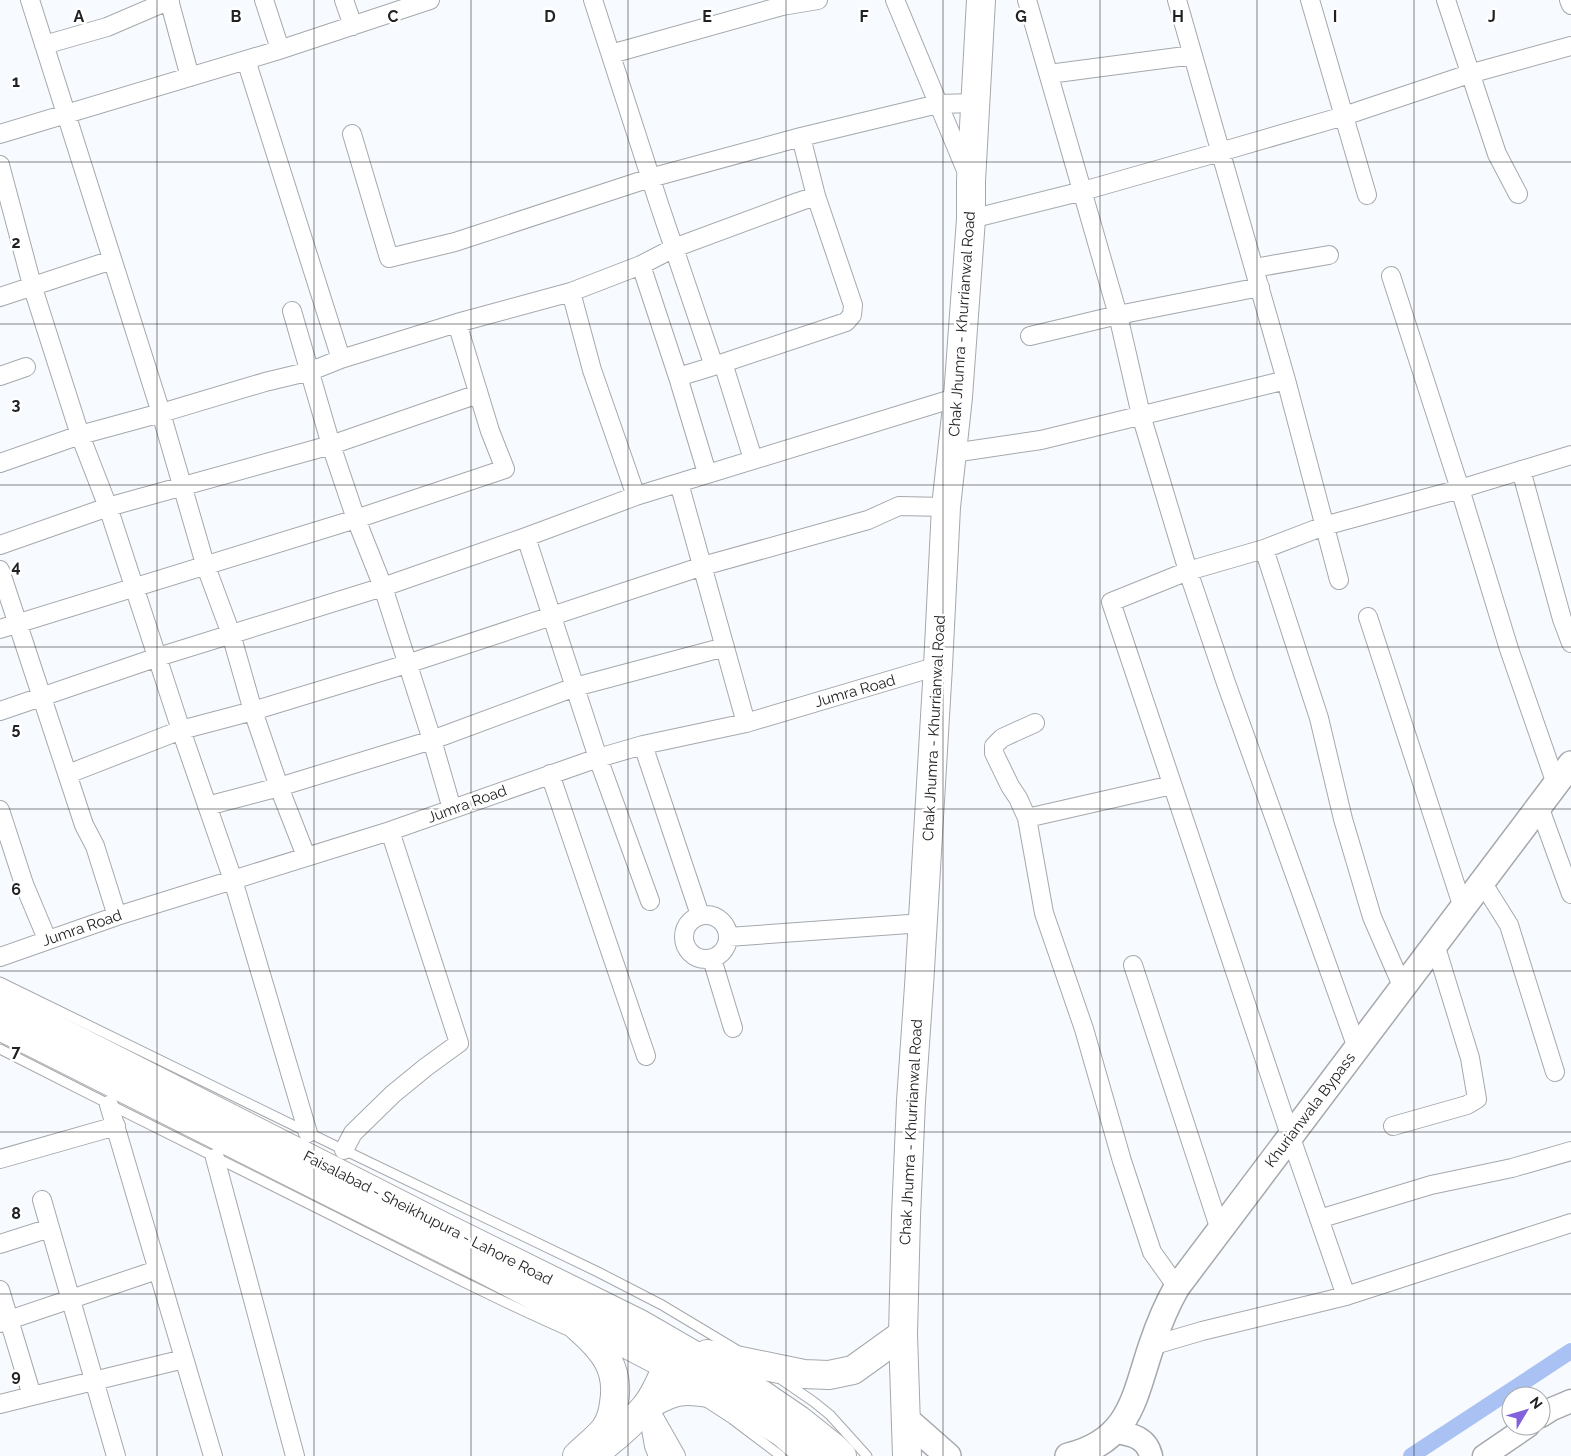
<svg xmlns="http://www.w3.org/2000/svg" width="1571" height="1456" viewBox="0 0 1571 1456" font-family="Raleway,sans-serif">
<rect width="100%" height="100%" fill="#f7fafe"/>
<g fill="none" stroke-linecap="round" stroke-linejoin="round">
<path stroke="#a9c2f3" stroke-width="16" d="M1411,1456L1571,1351"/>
<defs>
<path id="service" d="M0,982L344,1150L598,1272L662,1305L737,1350
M0,1049C110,1105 220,1160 331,1215C412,1256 492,1298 575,1334
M782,1380L814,1402L830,1415L867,1456
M706,1402L732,1419L781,1456"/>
<path id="minor" d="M30,0L161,413L205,564L231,634L253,711L279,787L306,856
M169,0L190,77
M264,0L280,49
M344,0L353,26
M593,0L660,207L714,366L723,363L753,459
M895,0L968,175
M1027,0L1118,315L1141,415L1188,571L1226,683L1357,1048
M1177,0L1286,380L1339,580
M1310,0L1367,195
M1446,0L1497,154L1518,194
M1569,0L1571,5
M44,45L107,27L170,0
M611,54L782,6L818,0
M246,60L341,359
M1049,74L1193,55
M0,134L276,51L430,0
M352,134L389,258L455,242L650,178L801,137L938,104L975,103
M0,165L32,285L80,435L108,507L181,730L233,880L308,1133
M971,219L1083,191L1220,152L1344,116L1469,74L1571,46
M641,265L678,377
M1254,268L1329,255
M1391,276L1460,489L1509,649L1556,784
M571,292L592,370L636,496
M0,297L112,260
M292,311L331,445L356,519L383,587L432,740L452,809
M1030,336L1118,315L1260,287
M723,363L846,322L852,315L853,305L816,196L801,137
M0,376L26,367
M953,453L1041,440L1286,380
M0,463L80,435L161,413L265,382L311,371L341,359L457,323L571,292L641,265L674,248L798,202L816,196
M1521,470L1562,619L1571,643
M707,473L678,377L714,366
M679,483L746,723
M526,537L598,758L650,901
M0,545L108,507L331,445L478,394
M1264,549L1319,718L1343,819L1372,917L1403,988
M0,570L84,825L95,846L117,916
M1368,617L1463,908
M0,629L356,519L505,469L490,431L457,323
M0,711L158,657L383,587L526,537L636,496L958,397
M1035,723L1002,738L994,746V753L1010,786L1018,798L1027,818L1044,913L1084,1029L1122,1161L1152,1252L1177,1287
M643,745L700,915
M68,774L181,730L253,711L407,664L703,566L868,520L899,506L946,507
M550,774L646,1056
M207,806L279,787L432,740L575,687L725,647
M1539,806L1571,894
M0,810L24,884L47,939
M1027,818L1172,785
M1482,882L1509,925L1555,1072
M684 937a22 22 0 1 1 44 0a22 22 0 1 1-44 0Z
M728,937L923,923
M0,957L117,916L390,831L598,758L643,745L746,723L938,666
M712,959L733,1028
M1133,965L1220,1230
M109,1105L213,1456
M1393,1126L1467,1105L1477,1099L1470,1058L1435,944
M344,1150L353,1133L393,1094L426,1067L459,1043L390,831
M215,1158L295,1456
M0,1159L116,1126
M42,1200L116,1456
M1319,1219L1431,1185L1512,1168L1571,1151
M0,1244L50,1228
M0,1290L32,1396L184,1359
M1346,1296L1290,1135L1111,602L1188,571L1264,549L1324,526L1460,489L1571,455
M0,1323L157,1270
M1151,1346L1202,1331L1346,1296L1571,1223
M0,1404L32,1396
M647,1405L676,1456
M649,1418L654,1446L658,1456"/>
<path id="tertiary" d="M1541,1416L1552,1409L1571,1401
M1115,1432C1132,1434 1147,1438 1151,1456
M1484,1456L1528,1426"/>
<path id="secondary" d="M906,1419L948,1456
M1068,1456C1130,1441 1134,1398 1151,1347C1158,1326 1166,1306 1177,1287L1571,764"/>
<path id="primary" d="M591,1456C610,1442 631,1425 646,1406C660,1389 666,1365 676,1346
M907,1456L903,1334L906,1216L911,1101L919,986L938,666L946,507L958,397L971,219V181L981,0"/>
<path id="trunk" d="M0,1001L444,1227L640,1324L761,1394L799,1420L834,1448L842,1456
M0,1026L489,1272L667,1365L726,1396L764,1421L783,1433L810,1456
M707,1354L804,1374L829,1375L853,1370L903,1334
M647,1405C675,1390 682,1388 714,1394
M577,1456C586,1447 597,1439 605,1429C610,1422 613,1412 614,1403C620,1368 603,1349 578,1327"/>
</defs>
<use href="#service" stroke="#a5a8ac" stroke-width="11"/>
<use href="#minor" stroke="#a5a8ac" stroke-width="20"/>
<use href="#tertiary" stroke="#a5a8ac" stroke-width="25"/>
<use href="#secondary" stroke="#a5a8ac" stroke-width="28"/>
<use href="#primary" stroke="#a5a8ac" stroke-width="30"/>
<use href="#trunk" stroke="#a5a8ac" stroke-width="30"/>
<use href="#service" stroke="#fff" stroke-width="9"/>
<use href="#minor" stroke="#fff" stroke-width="18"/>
<use href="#tertiary" stroke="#fff" stroke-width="22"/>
<use href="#secondary" stroke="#fff" stroke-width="25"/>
<use href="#primary" stroke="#fff" stroke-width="28"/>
<use href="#trunk" stroke="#fff" stroke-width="28"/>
</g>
<path fill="none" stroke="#212223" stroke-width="1" stroke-opacity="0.55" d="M157,0V1456M314,0V1456M471,0V1456M628,0V1456M786,0V1456M943,0V1456M1100,0V1456M1257,0V1456M1414,0V1456M0,162H1571M0,324H1571M0,485H1571M0,647H1571M0,809H1571M0,971H1571M0,1132H1571M0,1294H1571"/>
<g text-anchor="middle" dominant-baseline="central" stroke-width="5" stroke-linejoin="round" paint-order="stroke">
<g font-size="15" fill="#212223" stroke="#fff">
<text transform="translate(962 324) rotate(-86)">Chak Jhumra - Khurrianwal Road</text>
<text transform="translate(855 691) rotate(-16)">Jumra Road</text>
<text transform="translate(934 728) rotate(-87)">Chak Jhumra - Khurrianwal Road</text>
<text transform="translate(467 804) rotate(-20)">Jumra Road</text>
<text transform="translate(82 928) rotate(-19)">Jumra Road</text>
<text transform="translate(1310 1110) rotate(-53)">Khurianwala Bypass</text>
<text transform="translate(911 1132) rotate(-87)">Chak Jhumra - Khurrianwal Road</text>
<text transform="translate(428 1218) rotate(27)">Faisalabad - Sheikhupura - Lahore Road</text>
</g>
</g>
<g font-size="16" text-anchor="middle" font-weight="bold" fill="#212223" stroke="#fff" stroke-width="5" stroke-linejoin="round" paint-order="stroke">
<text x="79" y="22">A</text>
<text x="236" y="22">B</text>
<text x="393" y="22">C</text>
<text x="550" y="22">D</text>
<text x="707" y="22">E</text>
<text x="864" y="22">F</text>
<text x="1021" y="22">G</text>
<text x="1178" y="22">H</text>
<text x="1335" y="22">I</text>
<text x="1492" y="22">J</text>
<text x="16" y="87">1</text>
<text x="16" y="248">2</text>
<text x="16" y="410">3</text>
<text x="16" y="572">4</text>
<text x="16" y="734">5</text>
<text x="16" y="895">6</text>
<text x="16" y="1057">7</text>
<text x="16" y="1219">8</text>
<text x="16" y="1381">9</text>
</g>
<g transform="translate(1526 1411) rotate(52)"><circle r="24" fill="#ffffff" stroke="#a6a7a7"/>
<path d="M0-4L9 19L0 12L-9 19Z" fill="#8261dc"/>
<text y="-8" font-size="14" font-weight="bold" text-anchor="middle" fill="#212223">N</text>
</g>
</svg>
